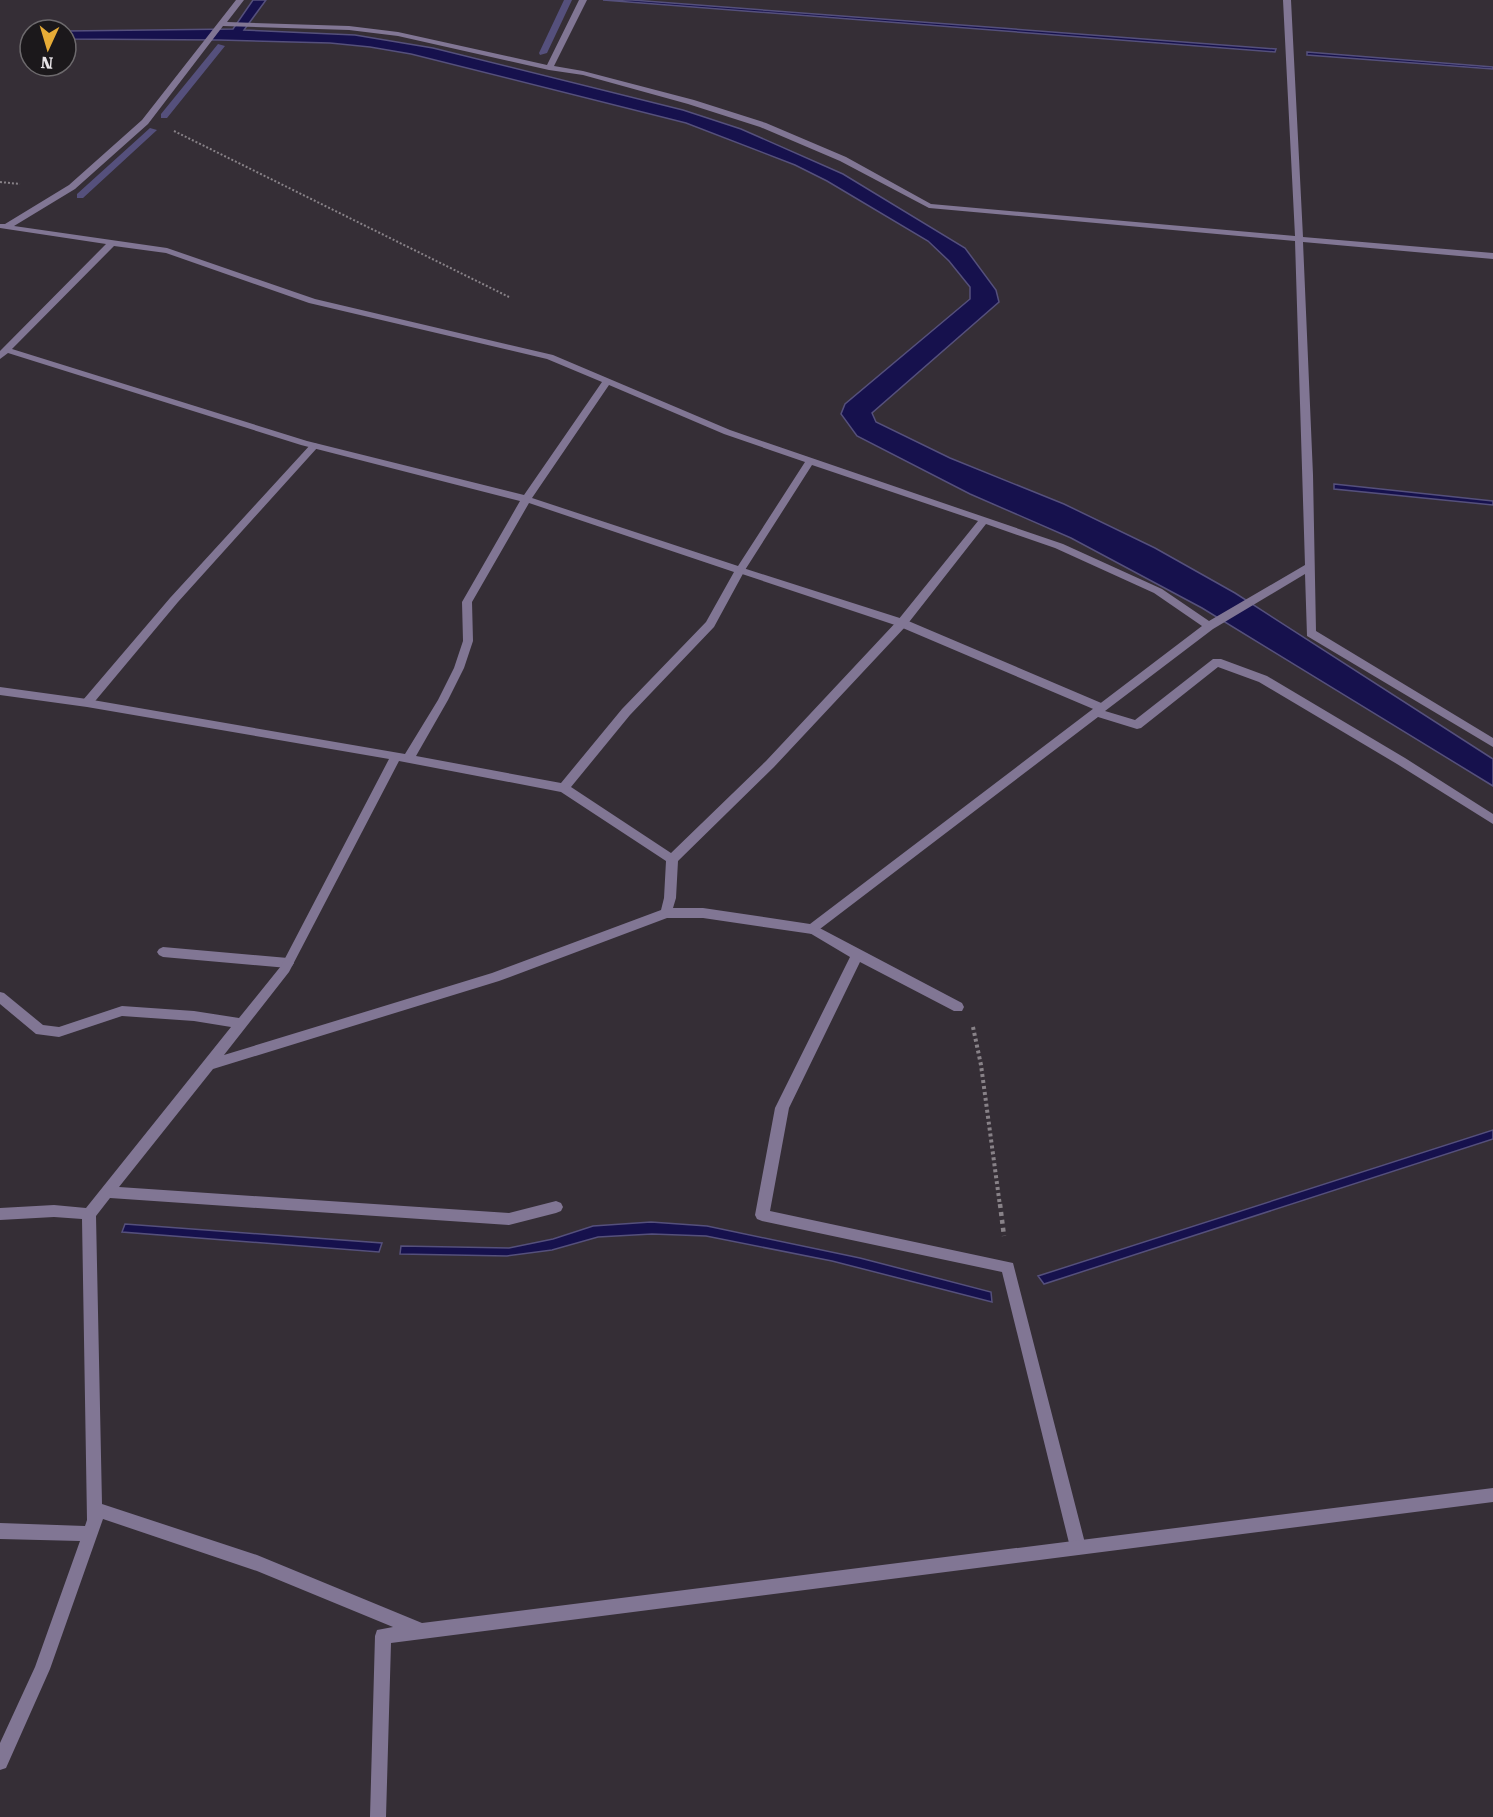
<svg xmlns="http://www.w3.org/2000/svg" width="1493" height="1817" viewBox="0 0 1493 1817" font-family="'Roboto Serif',serif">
<rect width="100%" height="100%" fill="#352e36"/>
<path fill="#16114d" stroke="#55507c" stroke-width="1.5" d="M253,0H266L244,30L355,35L433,48L683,110L741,129L843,174L965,248L996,290L999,302L872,413L876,422L950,458L1064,504L1155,548L1235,593L1493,759V786L1202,608L1071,538L970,494L857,436L841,414L845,404L970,299V287L949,261L928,241L827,181L795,165L686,123L411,54L370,47L330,43L219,40L66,39V31L233,29Z
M603,0H632L1276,49L1275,52Z
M1307,52L1493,67V69L1307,55Z
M1334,484L1493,501V505L1334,489Z
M1493,1130V1139L1044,1284L1038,1276Z
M651,1222L707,1226L860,1258L991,1292L992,1302L832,1261L706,1236L652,1234L598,1237L552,1250L507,1256L400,1254L401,1246L509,1248L553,1239L593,1226Z
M125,1224L382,1243L379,1252L122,1232Z"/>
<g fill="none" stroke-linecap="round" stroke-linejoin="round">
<path fill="#55507c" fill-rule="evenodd" d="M564,0H572L547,53L540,55L539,53Z
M218,44L225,46L167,118H161V114Z
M150,128L157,130L83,198H77V194Z"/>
<path stroke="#888288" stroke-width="2" stroke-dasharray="2 2" stroke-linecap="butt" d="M174,131L509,297
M0,182L20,184"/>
<path stroke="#888288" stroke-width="4" stroke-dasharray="3 3" stroke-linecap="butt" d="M973,1027L981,1065L1000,1206"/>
<path stroke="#888288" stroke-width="4.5" stroke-dasharray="4 4" stroke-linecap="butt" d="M1000,1204L1004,1236"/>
<path fill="#817694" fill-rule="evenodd" d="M314,443L317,444V448L178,602L91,706H83L82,703L83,700L170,598L311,444Z
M740,567L906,620L1106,705L1107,708L1102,712L1098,711L898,626L736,572L735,570Z
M812,924L962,1003L964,1007L962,1011H954L860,962L789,1108L770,1211L1013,1263L1086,1547L1083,1552L1078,1555L1073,1552L1070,1547L1002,1272L762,1221L757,1219L755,1215L775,1108L850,957L808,932L806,929L808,926Z
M163,947L288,958L292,960L294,963L292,966L288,968L163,957L159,955L157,952L159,949Z"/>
<path fill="#817694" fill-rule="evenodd" d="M236,0H244L227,22L349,26L398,32L547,65L579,0H587L554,66L583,71L694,100L766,123L846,157L931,204L1295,236L1283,0H1291L1303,237L1493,253V259L1303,242L1313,475L1316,631L1493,738V747L1307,636L1305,574L1213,629L1105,711L1135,720L1213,659H1221L1267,676L1405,758L1493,814V824L1397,764L1259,682L1218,667L1141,728L1137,729L1098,717L816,932L812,934L703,918H667L499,981L213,1069L119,1187L509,1213L556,1201L561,1203L563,1207L561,1211L556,1213L509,1225L110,1198L96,1216L102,1504L257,1555L422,1623L1493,1488V1502L391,1643L386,1817H370L375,1636L377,1630L393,1627L257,1571L103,1519L50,1669L6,1768L0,1770V1743L35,1667L80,1541L0,1539V1523L85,1526L87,1520L82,1219L54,1217L0,1220V1208L54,1205L86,1208L231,1027L194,1021L122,1016L59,1037L36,1034L0,1004V992L4,993L43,1025L59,1027L122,1006L194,1011L239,1018L281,966L389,759L87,707L0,695V687L87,699L405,754L438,700L454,668L463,641L462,602L520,501L301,445L8,353L0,359V351L106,244L0,228V224H5L69,185L142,120ZM223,26L349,30L398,36L549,70L583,75L688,104L760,127L840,161L929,208L1295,241L1305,565L1209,621L1162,589L1063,544L730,430L553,355L315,299L167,248L14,226L75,189L148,124ZM114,246L166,253L309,303L547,359L602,382L524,495L307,441L12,349ZM609,385L724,434L805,462L738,566L532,498ZM812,465L978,521L898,620L766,761L671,853L571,787L630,715L714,627L745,570ZM529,503L734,572L706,622L622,709L561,783L416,756L448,700L464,668L473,641L472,602ZM986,524L1055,548L1154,593L1202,626L810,924L703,908H673L676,898L678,861L774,767L906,626ZM399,761L561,792L666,861L664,898L661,910L492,973L224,1055L289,972Z"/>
</g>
<g transform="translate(48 48) rotate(184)"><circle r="28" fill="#1b181b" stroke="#6d6a6d" stroke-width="1.5"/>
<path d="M0-4.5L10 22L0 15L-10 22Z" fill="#e7ac37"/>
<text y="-9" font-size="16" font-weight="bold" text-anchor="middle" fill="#e8e4e8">N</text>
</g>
</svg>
